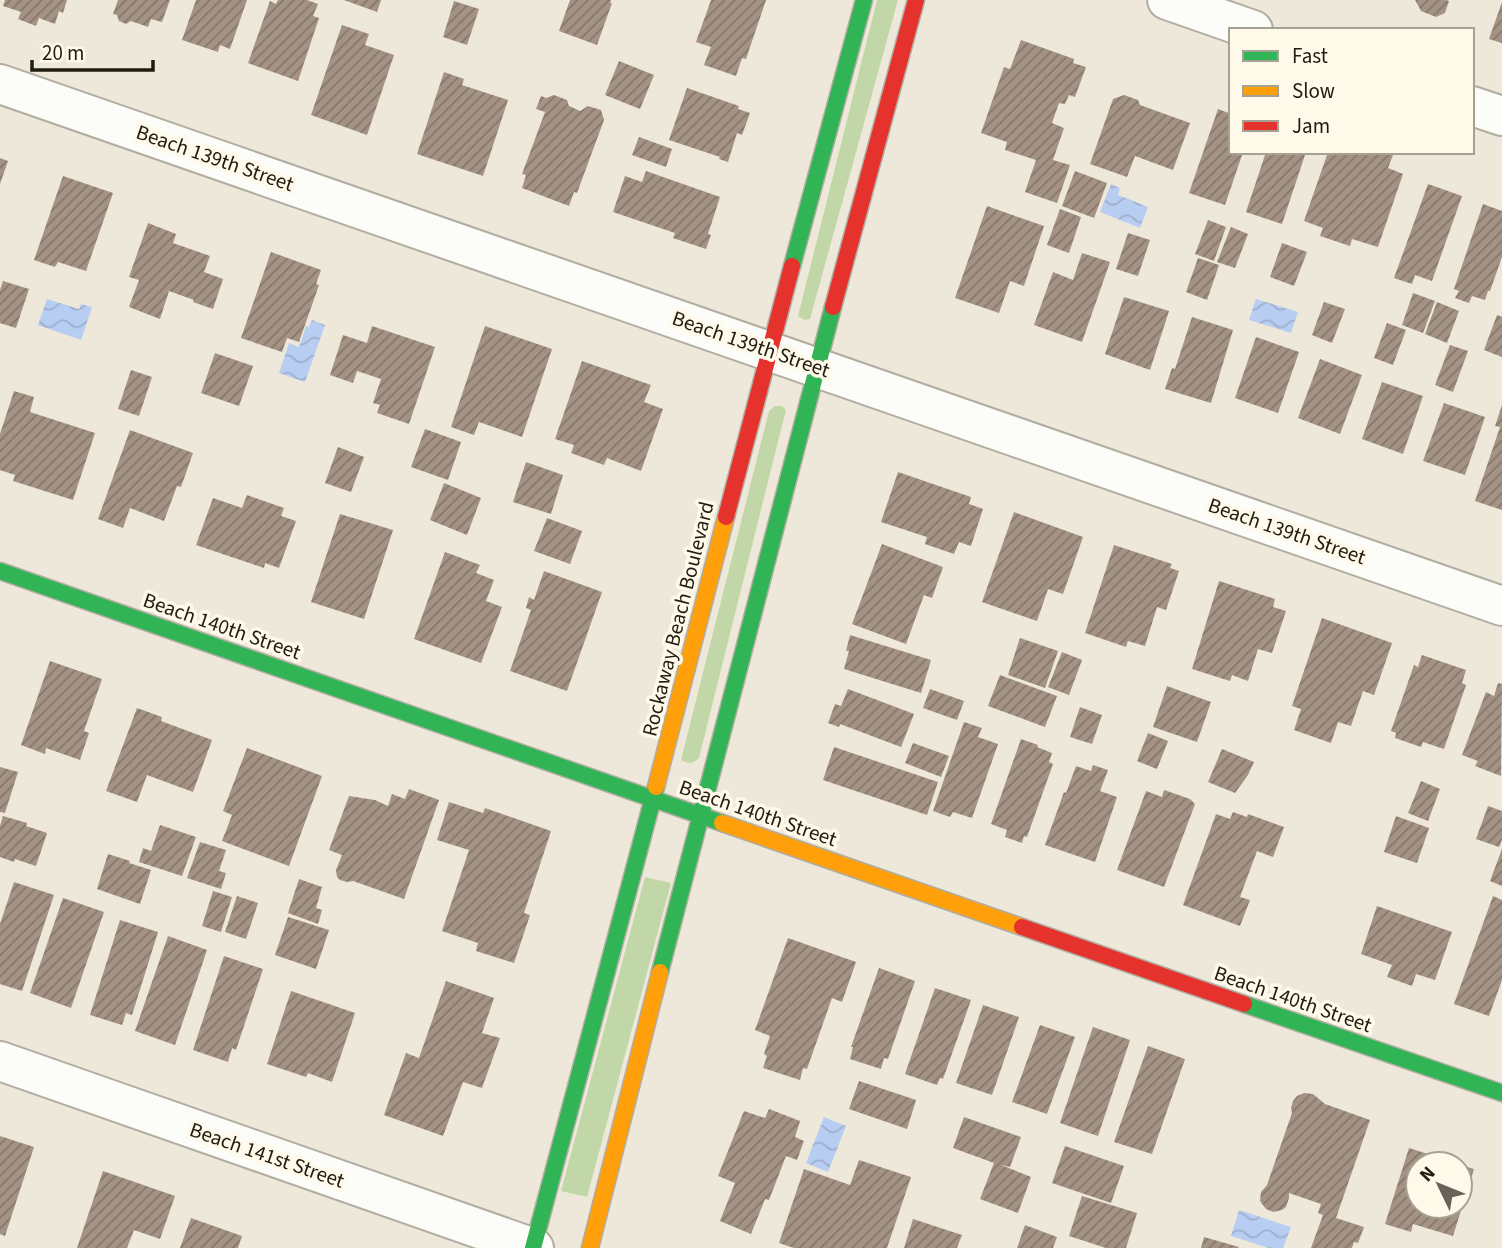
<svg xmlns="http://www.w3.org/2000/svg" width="1502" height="1248" viewBox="0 0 1502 1248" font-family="'Source Sans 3',sans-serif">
<defs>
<pattern id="water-waves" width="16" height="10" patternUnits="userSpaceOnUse" patternTransform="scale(1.75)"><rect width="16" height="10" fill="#b8cdf2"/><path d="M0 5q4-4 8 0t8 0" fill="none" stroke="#9eafce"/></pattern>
<pattern id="building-hatch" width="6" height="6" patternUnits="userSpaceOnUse" patternTransform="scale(1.75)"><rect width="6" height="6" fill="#a49384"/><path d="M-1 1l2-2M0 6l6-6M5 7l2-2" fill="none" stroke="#85776b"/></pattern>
</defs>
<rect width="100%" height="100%" fill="#ede8d9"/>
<path fill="#c2d7a8" d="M877,0H898L810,319L804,320L798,316Z
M775,406H782L786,410L699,758C692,764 689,764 681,760L769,411Z
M645,877L671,883L587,1197L561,1191Z"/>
<path fill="url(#water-waves)" d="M1111,184L1120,188L1118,195L1148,207L1140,228L1100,212Z
M47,299L79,309L81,304L92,307L81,340L38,325Z
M1256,299L1298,312L1291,333L1249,320Z
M312,320L325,325L305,382L279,373L289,343L299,347L306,326L309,327Z
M824,1117L846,1126L828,1172L806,1163Z
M1239,1210L1291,1227L1283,1248H1269L1231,1236Z"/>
<path fill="url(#building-hatch)" d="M5,0H67L63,13L59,11L55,24L39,18L36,26L18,19L21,12L3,6Z
M118,0H170L162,22L151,19L148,27L131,21L126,24L119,21L117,15L113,14Z
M196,0H247L230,49L220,45L218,52L182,40Z
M278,0H307L318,4L313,16L319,18L298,81L248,63L270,1L276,4Z
M344,0H381L377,12Z
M570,0H611L610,3H612L597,45L559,31Z
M711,0H766L746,59L742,58L736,76L704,65L711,47L696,42Z
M1415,0H1446L1449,1L1445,13L1436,17L1421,11Z
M454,1L479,9L467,45L443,37Z
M1502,2V43L1489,39Z
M342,25L369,34L365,45L394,55L367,135L311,115Z
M1021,40L1074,59L1073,63L1086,67L1075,97L1069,95L1065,104L1059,103L1052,123L1064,128L1053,160L1070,165L1057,203L1025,192L1036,160L1005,150L1007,142L981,133L1004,67L1010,69Z
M619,61L654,75L640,109L605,95Z
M444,72L464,79L462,85L508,100L483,176L417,154Z
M687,88L739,106L738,109L750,113L742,135L737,133L728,162L719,159L720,157L669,140Z
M554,95L567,100L569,106L580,111L588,106L601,110L604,120L577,193L574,192L569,206L522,188L526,175L522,174L545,112L536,109L541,96L546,98Z
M1124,95L1138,100L1140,105L1190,123L1173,170L1135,156L1127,177L1090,164L1113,99Z
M1218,109L1231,114V152H1243L1225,205L1189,193Z
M639,137L672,149L666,167L632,155Z
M1266,152H1306L1282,224L1246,212Z
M1328,152H1386L1393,155L1388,168L1403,174L1378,247L1352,239L1350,246L1320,236L1323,228L1304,221Z
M0,158L8,161L0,184Z
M646,171L720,197L708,234L711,235L706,249L673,238L675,233L613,212L625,176L642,182Z
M1075,171L1107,183L1094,218L1062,206Z
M63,176L113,193L86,271L58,262L55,267L34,260Z
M1428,184L1462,196L1432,281L1415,275L1412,284L1394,278Z
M1483,204L1502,211V257L1490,291H1488L1485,300L1472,296L1469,303L1455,298L1459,291L1454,289Z
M987,206L1044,226L1024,286L1010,281L999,313L955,298Z
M1060,209L1081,217L1069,253L1047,245Z
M1208,220L1226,227L1214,261L1195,254Z
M148,223L176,234L173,243L210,256L204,272L223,279L213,309L193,302L194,300L169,291L160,319L129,307L139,280L129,277Z
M1231,227L1248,234L1235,268L1217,262Z
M1128,233L1150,240L1138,276L1116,269Z
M1282,243L1307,252L1294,286L1270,277Z
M271,252L321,270L316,284L319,285L299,342L287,338L282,352L241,338Z
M1082,253L1110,262L1082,342L1034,325L1053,272L1073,280Z
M1198,258L1219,265L1207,300L1186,292Z
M3,281L29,289L16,328L0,323V290Z
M1413,293L1435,301L1423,333L1402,325Z
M1124,297L1169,311L1150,370L1105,354Z
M1324,302L1345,309L1332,343L1312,335Z
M1437,302L1459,311L1447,343L1425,334Z
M1497,315L1502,317V357L1484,350Z
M1192,317L1233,330L1211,403L1165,389L1172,368L1175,369Z
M1387,323L1406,330L1393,365L1374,358Z
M372,326L435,347L409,424L377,413L380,405L373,403L381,379L357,371L353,383L330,375L343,335L367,343Z
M485,326L552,349L522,437L479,422L474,435L451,427Z
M1256,337L1299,352L1278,413L1235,398Z
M1450,345L1468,351L1453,392L1435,385Z
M215,353L253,366L239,406L201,393Z
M1320,359L1362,375L1340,434L1298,418Z
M582,361L651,385L644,402L663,409L641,471L607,458L604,465L571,453L574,445L555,439Z
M131,370L152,377L139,416L118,409Z
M1382,382L1423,396L1403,454L1362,439Z
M14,391L34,397L30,412L95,433L73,500L13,481L15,475L0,470V434Z
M1444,403L1485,417L1465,475L1423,461Z
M1502,405V510L1475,501L1500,427L1495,426Z
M425,429L461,442L448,480L411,467Z
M130,430L193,453L181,487L177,486L164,521L130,508L123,528L98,519Z
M338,447L364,457L351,492L325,483Z
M526,462L563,475L551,514L513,502Z
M898,472L971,497L969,504L983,509L971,546L959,542L954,554L925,544L927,537L881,522Z
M444,483L481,498L467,535L430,520Z
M247,495L284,508L281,516L296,521L279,568L265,563L264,568L196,545L213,498L242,508Z
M1014,512L1083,537L1063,594L1048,589L1037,621L982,602Z
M340,514L393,530L364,619L311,602Z
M547,518L582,531L570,564L534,551Z
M882,544L943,567L932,598L924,595L906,644L852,624Z
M1114,545L1172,564L1170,568L1179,571L1166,610L1157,607L1145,646L1128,641L1126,647L1085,633Z
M445,552L480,565L476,573L494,580L486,601L502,607L481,663L414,639Z
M544,571L602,592L567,691L510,671L531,610L526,608L529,597L534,600Z
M1219,581L1275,599L1273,607L1286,611L1272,653L1258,649L1248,681L1232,675L1230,681L1192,669Z
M1322,618L1392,643L1374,695L1363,691L1351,726L1338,722L1331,743L1294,730L1301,709L1292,706Z
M850,635L931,660L921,693L844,669L849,651H846Z
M1020,638L1058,651L1045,688L1008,675Z
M1062,652L1082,660L1069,695L1048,687Z
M1422,655L1466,670L1462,683L1466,685L1444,749L1423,742L1421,747L1395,738L1396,733L1391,731L1414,665L1418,667Z
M50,661L102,679L84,731L89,733L80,760L46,748L45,754L21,745Z
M1000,675L1057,696L1045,727L988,706Z
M1498,683L1502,684L1501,776L1475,766L1478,761L1462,755L1486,692L1494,696Z
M1167,686L1211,702L1197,742L1153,727Z
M848,689L914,714L901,747L840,724L839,727L828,723L835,704L841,706Z
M930,689L964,701L957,720L923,708Z
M1080,707L1102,715L1092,744L1070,737Z
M137,708L162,717L161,721L212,740L193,792L147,775L137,802L106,791Z
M964,722L982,728L978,737L998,744L972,818L953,812L950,817L933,811Z
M1148,733L1168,741L1157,769L1137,761Z
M1021,739L1038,745L1037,747L1052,753L1049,762L1053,764L1027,837L1024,836L1022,843L1005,837L1007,830L991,824Z
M913,743L949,756L941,777L905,763Z
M834,747L938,782L927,815L823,780Z
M247,748L322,776L289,866L222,841L232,815L223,811Z
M1222,749L1254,762L1248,775L1235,793L1208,782Z
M1093,765L1108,770L1100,791L1117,797L1095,862L1045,845L1064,792L1066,793L1076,766L1091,771Z
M0,767L18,772L5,813L0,812Z
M1421,781L1440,789L1428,821L1408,813Z
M409,789L439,800L404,899L353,881L347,882L340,880L337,877L336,870L342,855L329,850L349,796L375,800L388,806L392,794L405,799Z
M1164,790L1190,799L1195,804L1164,887L1117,870L1146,791L1162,797Z
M449,802L483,813L485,808L551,831L524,913L530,915L514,963L476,951L478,943L442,931L469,850L437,840Z
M1488,806L1502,811V840L1499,847L1476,839Z
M1233,812L1247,817L1248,814L1284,827L1273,857L1257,851L1240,897L1250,900L1240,926L1183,905L1216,814L1230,819Z
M3,816L27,823L26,826L47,833L36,866L15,859L14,862L0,857V826Z
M1396,816L1429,828L1417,863L1384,852Z
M160,825L196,837L182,876L139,862L143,848L151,851Z
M200,842L226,850L219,871L226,873L221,889L187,878Z
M1502,849V886L1490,881Z
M108,854L130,861L129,863L151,870L140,904L97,889Z
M299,879L322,887L316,908L322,910L318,924L288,913Z
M14,882L54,895L22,991L0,984V924Z
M213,891L232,897L221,932L202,926Z
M237,896L258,903L246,939L225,932Z
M1493,896L1502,900V980L1489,1016L1454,1004Z
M63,898L104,912L71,1008L30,993Z
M1377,906L1452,932L1435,980L1416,974L1412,986L1387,977L1392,965L1361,954Z
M288,917L329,930L316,969L275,955Z
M120,920L158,932L132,1015L126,1013L122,1025L90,1015Z
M168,936L207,950L175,1045L135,1031Z
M788,938L856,962L842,1002L832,998L807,1069L803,1068L800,1080L763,1068L767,1056L764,1054L770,1036L755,1030Z
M224,956L263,969L236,1050L232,1048L228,1062L193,1050Z
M879,968L915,981L888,1059L884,1058L881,1069L850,1059L853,1047H851Z
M446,981L494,998L482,1033L500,1038L482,1088L463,1082L443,1136L384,1115L406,1053L419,1058Z
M935,988L971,1000L943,1079L940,1078L937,1085L905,1074Z
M291,991L355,1013L332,1082L308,1073L306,1077L267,1064Z
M983,1005L1019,1017L992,1095L956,1083Z
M1040,1025L1075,1037L1047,1114L1012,1102Z
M1093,1027L1130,1040L1098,1136L1060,1123Z
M1148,1046L1185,1059L1152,1154L1114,1142Z
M859,1081L916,1100L907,1129L849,1109Z
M1304,1093L1313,1094L1325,1104L1370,1120L1336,1218L1364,1227L1358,1243L1354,1242L1352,1248H1311L1323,1215L1318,1213L1321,1204L1289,1193V1198L1286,1207L1282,1210L1273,1212L1266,1209L1260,1201L1261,1192L1267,1185L1292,1113L1291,1108L1293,1101L1297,1096Z
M769,1109L800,1121L795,1137L804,1141L797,1160L786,1156L769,1200L765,1199L751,1234L720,1221L735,1183L718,1176L744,1111L765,1118Z
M964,1117L1021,1137L1010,1167L1001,1165L1031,1177L1018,1213L980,1199L994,1163L953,1148Z
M0,1136L34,1147L5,1236L0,1234Z
M1065,1146L1124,1166L1111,1203L1052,1183Z
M1409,1148L1456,1163L1418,1164V1206H1460V1165L1474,1169L1453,1236L1413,1224L1411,1232L1385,1224Z
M859,1160L911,1177L887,1248H794L779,1243L804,1169L850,1185Z
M103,1171L175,1196L160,1239L134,1230L127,1248H77Z
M1082,1196L1137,1213L1126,1248H1106L1069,1236Z
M191,1218L242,1236L238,1248H180Z
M913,1219L962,1235L957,1248H904Z
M1025,1225L1057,1237L1053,1248H1017Z
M1204,1237L1239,1247L1238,1248H1201Z"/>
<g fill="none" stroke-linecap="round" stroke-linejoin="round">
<defs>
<path id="street" d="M1167,0L1253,30
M0,84L1502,606
M1472,106L1502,116
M0,1061L534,1248"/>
<path id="fast" d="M792,266L864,0
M0,571L722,823
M660,972L833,307
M1244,1004L1502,1093
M533,1248L656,787"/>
<path id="slow" d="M656,787L726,517
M722,823L1022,927
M590,1248L660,972"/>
<path id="jam" d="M833,307L916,0
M726,517L792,266
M1022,927L1244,1004"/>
</defs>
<use href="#street" stroke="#b1ada1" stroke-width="42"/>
<use href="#fast" stroke="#b1ada1" stroke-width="19"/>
<use href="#slow" stroke="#b1ada1" stroke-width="19"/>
<use href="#jam" stroke="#b1ada1" stroke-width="19"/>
<use href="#street" stroke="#fcfcf9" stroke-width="38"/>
<use href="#fast" stroke="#30b455" stroke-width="16"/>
<use href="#slow" stroke="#ff9f0a" stroke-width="16"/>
<use href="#jam" stroke="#e5322d" stroke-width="16"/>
</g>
<g text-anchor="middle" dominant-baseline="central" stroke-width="7" stroke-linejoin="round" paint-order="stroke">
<g font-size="21" fill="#1f1c12" stroke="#fff9e9">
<text transform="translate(215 158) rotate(19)">Beach 139th Street</text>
<text transform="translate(751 344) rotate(19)">Beach 139th Street</text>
<text transform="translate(1287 531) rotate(19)">Beach 139th Street</text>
<text transform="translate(678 619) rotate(-76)">Rockaway Beach Boulevard</text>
<text transform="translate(222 626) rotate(19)">Beach 140th Street</text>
<text transform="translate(758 813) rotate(19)">Beach 140th Street</text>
<text transform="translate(1293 999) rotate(19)">Beach 140th Street</text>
<text transform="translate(267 1155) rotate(19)">Beach 141st Street</text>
</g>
</g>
<rect x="1229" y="28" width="245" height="126" fill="#fff9e9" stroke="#a5a193" stroke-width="2"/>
<rect x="1243" y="51" width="35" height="10" fill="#30b455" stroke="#a5a193" stroke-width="2"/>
<text x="1292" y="63" font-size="21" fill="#1f1c12">Fast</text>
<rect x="1243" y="86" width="35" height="10" fill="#ff9f0a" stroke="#a5a193" stroke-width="2"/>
<text x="1292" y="98" font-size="21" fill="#1f1c12">Slow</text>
<rect x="1243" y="121" width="35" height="10" fill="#e5322d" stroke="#a5a193" stroke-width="2"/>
<text x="1292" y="133" font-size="21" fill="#1f1c12">Jam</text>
<g transform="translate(1439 1185) rotate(313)"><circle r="33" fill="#fff9e9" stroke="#a5a193" stroke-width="2"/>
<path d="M0-5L12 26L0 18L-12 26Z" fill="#676358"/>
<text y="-10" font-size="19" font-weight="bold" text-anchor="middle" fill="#1f1c12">N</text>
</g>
<path d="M32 60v10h121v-10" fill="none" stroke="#1f1c12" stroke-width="3.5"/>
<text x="42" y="60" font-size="21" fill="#1f1c12" stroke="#fff9e9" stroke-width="5" paint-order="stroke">20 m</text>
</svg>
